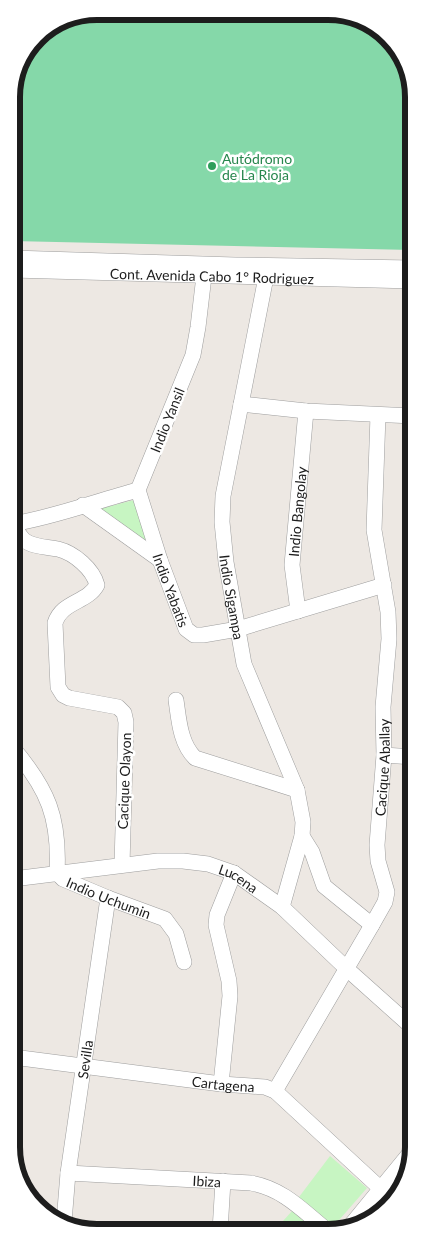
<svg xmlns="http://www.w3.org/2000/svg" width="425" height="1244" viewBox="0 0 425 1244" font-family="Lato,sans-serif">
<rect width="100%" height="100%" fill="#ede8e3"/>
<path fill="#c7f5c2" d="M134,500L150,544L99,509Z
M330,1156L367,1188L333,1227L299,1197Z
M292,1211L318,1231H274Z"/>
<path fill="#85d8a9" d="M97,11L345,13L389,37L412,80V250L12,241L11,91L20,59L40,33Z"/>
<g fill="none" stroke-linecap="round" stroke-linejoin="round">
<defs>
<g id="minor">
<path d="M12,258L235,265L412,268"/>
<path id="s1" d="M12,270L412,281"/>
<path id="s2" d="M204,276L198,327L193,355L138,490L160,560L186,629L194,635H203L238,629L384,585"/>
<path id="s3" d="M266,277L223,496L222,522L226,562L244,664L297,790L303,822L302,836L282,907"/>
<path d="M241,404L306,411L413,416"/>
<path d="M83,505L160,560"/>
<path d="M12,515C14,523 17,534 24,540C32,547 48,547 58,549C74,553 93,569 97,585C87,603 62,601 55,623L58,687L63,695L69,698L118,707L124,713L126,722L122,865"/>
<path d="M12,524C56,517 96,501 138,490"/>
<path id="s4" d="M298,611L292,565L306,411"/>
<path d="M176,700C179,720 180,743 195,758L297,790"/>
<path id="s5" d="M12,747C48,789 60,818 57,873L63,879L108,898L165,919L176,934L184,962"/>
<path d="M384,755L413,757"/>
<path d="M302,836L312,852L324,886L372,925"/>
<path id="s6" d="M13,879L158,861H183L208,864L234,873L282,907L347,969L413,1028"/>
<path id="s7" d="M13,1057L221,1084L265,1087L275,1091L394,1201"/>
<path d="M221,1084L230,996L229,981L216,925L217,915L234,873"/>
<path id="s8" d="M275,1091L372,925L385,902L387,892L378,861L377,845L384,755L383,707L389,639L388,612L374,530L378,415"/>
<path id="s9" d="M68,1173L251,1183C284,1189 303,1211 328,1231"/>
<path id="s10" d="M64,1222L68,1173L108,898"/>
<path d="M220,1231L223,1181"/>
<path d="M346,1231L414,1148"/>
</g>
</defs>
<use href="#minor" stroke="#9e9e9e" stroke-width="16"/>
<use href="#minor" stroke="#fff" stroke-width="15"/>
</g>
<circle fill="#2e9e5b" stroke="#fff" stroke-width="2" cx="212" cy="166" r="5"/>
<g text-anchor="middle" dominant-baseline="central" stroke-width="5" stroke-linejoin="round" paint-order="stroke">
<g font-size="14" fill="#27864d" stroke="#fff" text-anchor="start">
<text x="222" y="158">Autódromo<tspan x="222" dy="16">de La Rioja</tspan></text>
</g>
<g font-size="14" fill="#1d1d1d" stroke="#fff">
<text stroke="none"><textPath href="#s1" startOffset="200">Cont. Avenida Cabo 1° Rodriguez</textPath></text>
<text transform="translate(167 420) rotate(-68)">Indio Yansil</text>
<text stroke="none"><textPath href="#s4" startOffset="100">Indio Bangolay</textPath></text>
<text stroke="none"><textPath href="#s2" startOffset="331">Indio Yabatis</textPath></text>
<text stroke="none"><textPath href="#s3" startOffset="325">Indio Sigampa</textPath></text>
<text stroke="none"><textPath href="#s8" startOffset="355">Cacique Aballay</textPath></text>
<text transform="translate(124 781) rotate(-88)">Cacique Olayon</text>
<text stroke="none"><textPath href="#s6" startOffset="230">Lucena</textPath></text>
<text stroke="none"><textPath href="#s5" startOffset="196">Indio Uchumin</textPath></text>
<text stroke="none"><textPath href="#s10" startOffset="164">Sevilla</textPath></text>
<text stroke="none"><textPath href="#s7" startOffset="212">Cartagena</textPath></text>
<text stroke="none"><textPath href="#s9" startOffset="139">Ibiza</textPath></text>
</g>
</g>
<path d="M0 0H425V1244H0ZM97 20H328A77 77 0 0 1 405 97V1147A77 77 0 0 1 328 1224H97A77 77 0 0 1 20 1147V97A77 77 0 0 1 97 20Z" fill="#fff" fill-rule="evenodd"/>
<path fill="none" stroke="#1d1d1d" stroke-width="6" d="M97 20H328A77 77 0 0 1 405 97V1147A77 77 0 0 1 328 1224H97A77 77 0 0 1 20 1147V97A77 77 0 0 1 97 20Z"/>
</svg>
